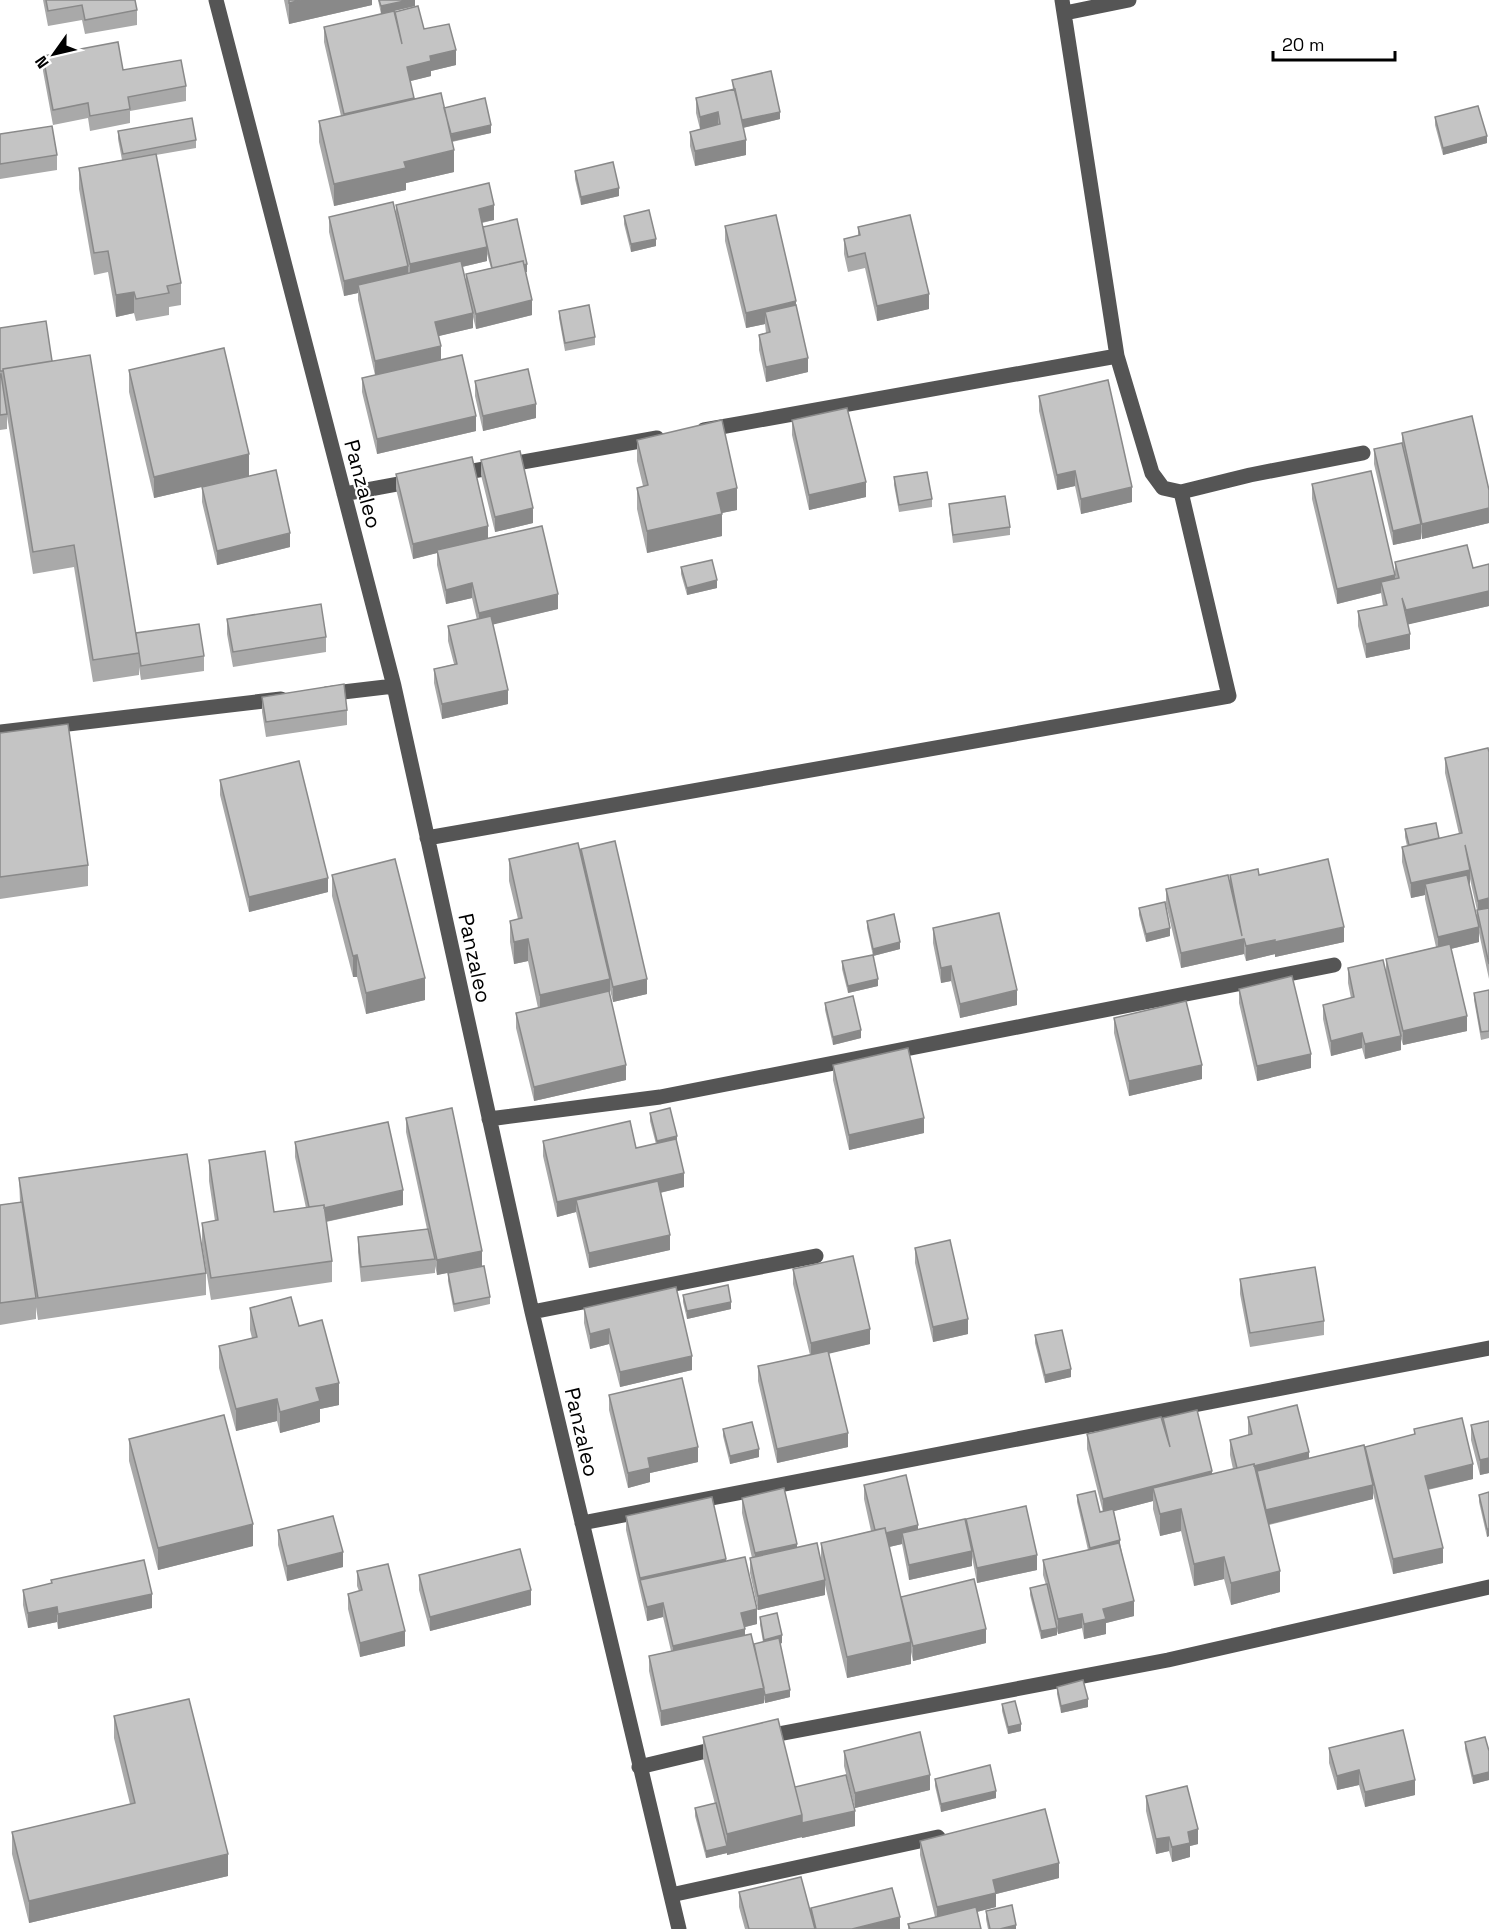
<svg xmlns="http://www.w3.org/2000/svg" width="1489" height="1929" viewBox="0 0 1489 1929" font-family="'Space Grotesk',sans-serif">
<rect width="100%" height="100%" fill="#fff"/>
<g fill="none" stroke-linecap="round" stroke-linejoin="round">
<path stroke="#555" stroke-width="15" d="M216,0L394,686L532,1312L679,1929
M1062,0L1117,356L1152,473L1163,488L1181,492L1250,475L1363,453
M1065,13L1129,0
M704,430L1117,356
M456,474L657,438
M344,494L414,481
M326,694L394,686
M0,732L281,699
M427,838L1229,696L1181,492
M489,1119L660,1097L1334,965
M532,1312L816,1256
M582,1523L1489,1348
M763,1737L1168,1660L1489,1587
M639,1767L723,1747
M671,1895L938,1837"/>
</g>
<path fill="#a9a9a9" fill-rule="evenodd" d="M43,0H135L137,10V25L85,34L82,20L48,26Z
M284,0H372V5L289,24Z
M378,0H415V6L394,11L395,18V12L424,29L456,65L431,71V76L410,81L414,99L444,108L491,133L452,142L454,172L406,183V190L334,206L319,142V121L341,116L324,42V27L381,14Z
M43,56L123,70L186,86V101L130,111V123L90,131L88,118L53,125L43,71Z
M732,80L780,119L743,128L746,155L695,166L690,146V132L700,129L696,113V98L733,90Z
M1435,117L1487,143L1443,155L1435,125Z
M118,131L196,140V148L156,155L181,283V305L169,307V315L136,321L134,313L116,317L108,272L94,275L79,189V168L122,160L118,139Z
M0,134L57,155V170L0,179Z
M575,171L619,196L581,205L575,179Z
M396,205L494,220L482,223L483,227L527,272H526L532,315L476,329L473,317V328L438,336L441,360L476,431L377,454L362,392V378L375,375L358,300V293L344,296L329,232V217L396,213ZM487,254L491,268L466,274V284L462,267L487,261Z
M624,216L656,246L631,252L624,224Z
M725,226L796,305L808,372L766,382L759,350V335L766,333L765,324L746,328L725,241Z
M858,227L929,309L877,321L865,268L848,272L844,254V239L858,236Z
M559,311L595,337V345L565,351L559,318Z
M0,328L52,361L136,633L204,656V671L141,680L139,667V675L93,682L74,567L33,574L7,416V429L0,430Z
M129,370L249,476L154,498L129,392Z
M475,381L536,418L483,431L475,396Z
M1039,396L1132,502L1081,514L1075,486L1057,490L1039,411Z
M792,420L866,497L809,510L792,435Z
M1402,433L1489,490V523L1422,539L1421,532V539L1393,545L1374,464V449L1402,443Z
M637,440L737,510L721,513L722,536L647,553L637,509V488L643,486L637,461Z
M481,460L533,523L495,532L481,475Z
M396,474L488,538L558,609L493,624L508,704L442,719L434,683V669L454,664L448,641V626L477,620L472,598L446,604L437,565V553L413,559L396,489Z
M894,477L932,499V507L899,512L894,485Z
M1312,484L1395,579V562L1473,568L1489,564V606L1408,624L1410,649L1366,658L1358,626V611L1383,606L1381,593L1337,604L1312,499Z
M202,487L290,547L217,565L202,502Z
M949,504L1010,527V535L953,543L949,511Z
M681,567L717,588L687,595L681,574Z
M227,619L326,637V652L233,667L227,634Z
M262,697L347,710V725L266,737L262,712Z
M0,733L88,865V886L0,899Z
M1489,752V979L1479,933V942L1451,949L1467,1031L1403,1045L1401,1039V1050L1365,1059L1362,1048L1331,1056L1323,1019V1005L1351,998L1348,983V968L1386,971V959L1436,947L1425,899V895L1411,898L1402,862V847L1407,846L1405,837V829L1439,838L1459,834L1445,773V758ZM1470,879L1477,910V920L1469,885Z
M220,780L328,892L249,912L220,795Z
M581,852L647,994L613,1002L610,990V998L626,1080L534,1101L516,1028V1013L538,1008L528,961L514,964L510,942V921L518,919L509,881V859Z
M332,875L425,1000L366,1014L357,977H353L332,896Z
M1230,875H1259L1344,942L1275,957V954L1246,961L1244,954L1181,968L1166,904V889L1230,881Z
M1139,908L1170,936L1146,942L1139,915Z
M867,921L900,949L873,956L867,928Z
M933,928L1017,1005L960,1018L951,981L941,983L933,943Z
M842,961L878,986L848,993L842,969Z
M1239,989L1311,1068L1257,1081L1239,1003Z
M1489,990V1038L1481,1040L1474,1000V993Z
M825,1003L861,1038L833,1045L825,1010Z
M1114,1018L1202,1079L1129,1096L1114,1033Z
M833,1065L924,1133L849,1150L833,1080Z
M650,1113L677,1143L684,1187L660,1193L670,1250L589,1268L576,1212L557,1217L543,1156V1141L636,1148L656,1144L650,1121Z
M406,1118L482,1266L437,1275L435,1266V1273L361,1282L358,1252V1237L427,1229L406,1132Z
M295,1142L403,1205L326,1222L332,1261V1282L211,1300L202,1245V1223L215,1221L209,1181V1160L274,1212L306,1208L295,1157Z
M19,1178L206,1273V1295L38,1320L36,1307V1319L0,1325V1205L20,1202Z
M915,1248L968,1334L933,1342L915,1263Z
M793,1269L870,1344L829,1353L848,1447L777,1463L758,1381V1366L810,1355L793,1284Z
M448,1273L490,1297V1304L454,1312L448,1281Z
M1240,1279L1324,1321V1335L1250,1347L1240,1294Z
M683,1295L731,1309L687,1319L683,1302Z
M250,1308L299,1326L339,1405L320,1409V1422L280,1433L277,1421L236,1431L219,1368V1346L252,1338L250,1330Z
M584,1308L692,1370L620,1387L609,1344L590,1349L584,1323Z
M1035,1335L1071,1377L1045,1383L1035,1343Z
M609,1395L698,1462L650,1473V1482L628,1488L609,1410Z
M1248,1417L1309,1459L1365,1452V1447L1414,1435V1429L1473,1479L1428,1490L1443,1563L1393,1574L1373,1493V1499L1269,1525L1280,1592L1231,1605L1224,1579L1194,1586L1181,1531L1160,1536L1153,1509V1501L1114,1511L1134,1616L1106,1623V1634L1084,1639L1082,1628L1058,1634L1057,1631V1635L1041,1639L1030,1595V1588L1046,1585L1043,1575V1560L1088,1550L1077,1502V1495L1100,1512H1103L1087,1449V1434L1163,1423V1418L1212,1474L1233,1469L1230,1455V1440L1248,1435Z
M1489,1421V1473L1480,1475L1471,1440V1425Z
M723,1429L759,1457L730,1464L723,1436Z
M129,1439L253,1546L158,1570L129,1461Z
M864,1485L918,1529L966,1526V1519L1037,1570L977,1583L972,1557V1566L909,1580L902,1544L889,1547L901,1598L986,1643L913,1661L911,1652V1664L847,1678L825,1585V1595L758,1610L750,1573V1558H752L742,1513V1498L797,1547L821,1559V1543L871,1531L864,1499Z
M1489,1492V1536L1487,1537L1479,1502V1495Z
M626,1516L726,1561L757,1624L745,1627V1635L754,1644L763,1642L760,1625V1617L782,1643L780,1644L790,1697L765,1703L764,1699V1703L661,1726L649,1671V1656L671,1651L663,1617L647,1621L626,1530Z
M278,1530L343,1567L287,1581L278,1545Z
M357,1571L405,1646L360,1657L348,1609V1594L359,1591L357,1586Z
M419,1575L531,1605L430,1631L419,1590Z
M51,1580L152,1608L58,1629L57,1622L28,1628L23,1605V1590L51,1584Z
M1057,1687L1088,1707L1061,1713L1057,1694Z
M1002,1704L1021,1731L1008,1734L1002,1711Z
M114,1716L228,1876L29,1923L12,1854V1832L130,1804L114,1738Z
M703,1737L795,1787L855,1826L802,1838V1835V1837L727,1855V1853L706,1858L695,1816V1808L715,1804L703,1758Z
M1465,1742L1489,1751V1780L1473,1784L1465,1749Z
M1329,1748L1415,1795L1365,1807L1359,1785L1337,1790L1329,1763Z
M844,1751L930,1790L855,1808L844,1766Z
M935,1779L996,1798L941,1812L935,1786Z
M1146,1796L1198,1844L1190,1846V1857L1172,1862L1169,1851L1156,1854L1146,1811Z
M920,1841L1059,1878L996,1894V1907L977,1912L981,1929H908V1924L935,1917L920,1855Z
M739,1892L811,1914V1908L900,1929H745L739,1907Z
M986,1911L1016,1929H988L986,1919Z"/>
<path fill="#898989" d="M301,0H372V5L289,24V3Z
M409,0H415V6L381,14V6Z
M456,50V65L431,71V76L407,82V67L430,56Z
M718,112V127L700,131V117Z
M780,112V119L742,128V120Z
M491,125V133L449,142V135Z
M1487,136V143L1443,155V148Z
M746,140V155L695,166V151Z
M454,150V172L406,183V190L334,206V184L404,162Z
M619,188V196L581,205V197Z
M494,205V220L479,223V209Z
M656,239V246L631,252V244Z
M487,247V261L410,279V264Z
M527,264V272L493,280V273Z
M408,266V281L358,285V293L344,296V281Z
M134,292V313L116,317V295Z
M929,294V309L877,321V306Z
M532,300V315L476,329V314Z
M796,301V316L765,312V324L746,328V313Z
M473,313V328L435,337V322Z
M441,346V361L375,376V361Z
M808,358V372L766,382V367Z
M536,404V418L483,431V416Z
M476,416V431L377,454V439Z
M249,454V476L154,498V477Z
M1075,471V486L1057,490V475Z
M866,482V497L809,510V495Z
M1132,487V502L1081,514V499Z
M737,488V510L717,514V493Z
M533,508V523L495,532V517Z
M1489,508V523L1422,539V524Z
M722,514V536L647,553V531Z
M1421,524V539L1393,545V531Z
M488,526V541L437,550V553L413,559V544Z
M290,533V547L217,565V551Z
M1395,575V590L1381,582V593L1337,604V589Z
M717,580V588L687,595V588Z
M472,583V598L446,604V590Z
M1489,591V606L1406,625V610Z
M558,594V609L479,628V613Z
M1410,634V649L1366,658V644Z
M508,690V704L442,719V704Z
M1470,870V885L1428,894L1425,884V895L1411,898V883Z
M328,878V892L249,912V897Z
M1489,898V913L1478,915V901Z
M1344,927V942L1275,957V942Z
M1479,927V942L1438,952V937Z
M1170,928V936L1146,942V934Z
M528,939V961L514,964V942Z
M1244,939V954L1181,968V953Z
M1275,940V954L1246,961V946Z
M900,942V949L873,956V949Z
M357,955V977H353V956Z
M951,966V981L941,983V968Z
M425,978V1000L366,1014V993Z
M610,979V1000L540,1016V995Z
M647,979V994L613,1002V987Z
M878,979V986L848,993V986Z
M1017,990V1005L960,1018V1004Z
M1467,1016V1031L1403,1045V1031Z
M861,1030V1038L833,1045V1037Z
M1362,1033V1048L1331,1056V1041Z
M1401,1036V1050L1365,1059V1044Z
M1311,1054V1068L1257,1081V1066Z
M626,1065V1080L534,1101V1087Z
M1202,1065V1079L1129,1096V1081Z
M924,1118V1133L849,1150V1135Z
M677,1136V1143L657,1148V1141Z
M684,1173V1187L579,1212L576,1200V1212L557,1217V1202Z
M403,1190V1205L310,1225V1211Z
M670,1235V1250L589,1268V1253Z
M482,1251V1266L437,1275V1260Z
M731,1302V1309L687,1319V1311Z
M968,1319V1334L933,1342V1327Z
M609,1329V1344L590,1349V1334Z
M870,1329V1344L811,1358V1343Z
M692,1356V1370L620,1387V1372Z
M1071,1369V1377L1045,1383V1375Z
M339,1383V1405L320,1409V1422L280,1433V1412L316,1388Z
M277,1399V1421L236,1431V1409Z
M848,1433V1447L777,1463V1449Z
M698,1447V1462L650,1473V1482L628,1488V1473L648,1458Z
M759,1449V1457L730,1464V1456Z
M1309,1452V1467L1257,1471V1480L1237,1470Z
M1489,1458V1473L1480,1475V1460Z
M1473,1464V1479L1425,1490V1476Z
M1212,1471V1486L1153,1488V1501L1103,1514V1499Z
M1373,1485V1499L1266,1525V1510Z
M1181,1509V1531L1160,1536V1514Z
M253,1524V1546L158,1570V1548Z
M918,1525V1540L902,1533V1544L876,1550V1535Z
M1487,1529H1489V1536L1487,1537Z
M1120,1540V1548L1090,1555V1548Z
M797,1544V1558L755,1568V1553Z
M1443,1548V1563L1393,1574V1559Z
M972,1551V1566L909,1580V1565Z
M343,1552V1567L287,1581V1566Z
M1037,1555V1570L977,1583V1568Z
M1224,1557V1579L1194,1586V1564Z
M726,1559V1574L640,1580V1592V1578Z
M1280,1571V1592L1231,1605V1583Z
M825,1580V1595L758,1610V1596Z
M531,1590V1605L430,1631V1617Z
M152,1594V1608L58,1629V1614Z
M1134,1601V1616L1106,1623V1634L1084,1639V1624L1103,1609Z
M663,1603V1617L647,1621V1607Z
M57,1607V1622L28,1628V1613Z
M757,1609V1624L741,1628V1613Z
M1082,1614V1628L1058,1634V1619Z
M1057,1628V1635L1041,1639V1631Z
M745,1629V1644L673,1661V1646Z
M986,1629V1643L913,1661V1646Z
M405,1631V1646L360,1657V1643Z
M782,1635V1643L764,1647V1640Z
M911,1642V1664L847,1678V1657Z
M764,1688V1703L661,1726V1711Z
M790,1690V1697L765,1703V1695Z
M1088,1699V1707L1061,1713V1706Z
M1021,1724V1731L1008,1734V1727Z
M1359,1770V1785L1337,1790V1776Z
M1489,1772V1780L1473,1784V1776Z
M930,1775V1790L855,1808V1793Z
M1415,1780V1795L1365,1807V1792Z
M996,1791V1798L941,1812V1804Z
M855,1811V1826L802,1838V1823Z
M802,1815V1837L727,1855V1834Z
M1198,1829V1844L1190,1846V1857L1172,1862V1847L1188,1832Z
M1169,1837V1851L1156,1854V1839Z
M727,1846V1853L706,1858V1851Z
M228,1854V1876L29,1923V1901Z
M1059,1863V1878L996,1894V1907L937,1922V1907L993,1880Z
M900,1917V1929H852Z
M1016,1925V1929H1000Z"/>
<path fill="#c4c4c4" stroke="#898989" stroke-width="1.5" d="M46,0H135L137,10L85,20L82,5L48,11Z
M289,0H301L289,3Z
M379,0H409L381,6Z
M418,6L424,29L449,24L456,50L430,56L431,61L407,67L414,98L344,114L324,27L394,11L402,44L395,12Z
M118,42L123,70L181,60L186,86L128,97L130,109L90,116L88,103L53,110L43,56Z
M771,71L780,112L742,120L732,80Z
M735,89L746,140L695,151L690,132L720,124L718,112L700,117L696,98Z
M441,93L454,150L404,162L406,168L334,184L319,121Z
M485,98L491,125L451,134L444,108Z
M1478,106L1487,136L1443,148L1435,117Z
M192,118L196,140L123,154L118,131Z
M52,126L57,155L0,164V134Z
M156,154L181,283L167,286L169,293L136,299L134,292L116,295L108,251L94,253L79,168Z
M613,162L619,188L581,197L575,171Z
M489,183L494,205L479,209L487,247L410,264L396,205Z
M393,202L408,266L344,281L329,217Z
M649,210L656,239L631,244L624,216Z
M776,215L796,301L746,313L725,226Z
M910,215L929,294L877,306L865,253L848,257L844,239L860,235L858,227Z
M517,219L527,264L524,265L523,261L492,268L483,227Z
M461,261L473,313L435,322L441,346L375,361L358,285Z
M523,261L532,300L476,314L466,274Z
M589,305L595,337L565,343L559,311Z
M796,305L808,358L766,367L759,335L770,332L765,312Z
M46,321L52,361L3,369V371H0V328Z
M224,348L249,454L154,477L129,370Z
M90,355L139,653L93,660L74,545L33,552L3,369Z
M462,355L476,416L377,439L362,378Z
M528,369L536,404L483,416L475,381Z
M0,374H1L7,414L0,415Z
M1108,380L1132,487L1081,499L1075,471L1057,475L1039,396Z
M847,408L866,482L809,495L792,420Z
M1472,416L1489,490V508L1422,524L1402,433Z
M722,420L737,488L717,493L722,514L647,531L637,488L648,485L637,440Z
M1402,443L1421,524L1393,531L1374,449Z
M520,451L533,508L495,517L481,460Z
M472,457L488,526L413,544L396,474Z
M276,470L290,533L217,551L202,487Z
M1371,471L1395,575L1337,589L1312,484Z
M927,472L932,499L899,505L894,477Z
M1005,496L1010,527L953,535L949,504Z
M542,526L558,594L479,613L472,583L446,590L437,550Z
M1467,545L1473,568L1489,564V591L1406,610L1402,598L1410,634L1366,644L1358,611L1387,605L1381,582L1399,578L1395,562Z
M712,560L717,580L687,588L681,567Z
M321,604L326,637L233,652L227,619Z
M491,616L508,690L442,704L434,669L457,664L448,626Z
M199,624L204,656L141,666L136,633Z
M344,684L347,710L266,722L262,697Z
M68,724L88,865L0,877V733Z
M1488,748L1489,752V898L1478,901L1465,845L1470,870L1411,883L1402,847L1462,833L1445,758Z
M299,761L328,878L249,897L220,780Z
M1436,823L1439,838L1409,845L1405,829Z
M615,841L647,979L613,987L581,849Z
M578,843L610,979L540,995L528,939L514,942L510,921L522,918L509,859Z
M395,859L425,978L366,993L357,955L353,956L332,875Z
M1328,859L1344,927L1275,942V940L1246,946L1244,939L1181,953L1166,889L1228,875L1242,936L1230,875L1258,869L1259,875Z
M1467,875L1479,927L1438,937L1425,884Z
M1165,902L1170,928L1146,934L1139,908Z
M1489,908V964L1477,910Z
M999,913L1017,990L960,1004L951,966L941,968L933,928Z
M894,914L900,942L873,949L867,921Z
M1450,944L1467,1016L1403,1031L1386,959Z
M873,955L878,979L848,986L842,961Z
M1383,960L1401,1036L1365,1044L1362,1033L1331,1041L1323,1005L1354,997L1348,968Z
M1292,976L1311,1054L1257,1066L1239,989Z
M1489,990V1031L1481,1032L1474,993Z
M609,991L626,1065L534,1087L516,1013Z
M853,996L861,1030L833,1037L825,1003Z
M1186,1001L1202,1065L1129,1081L1114,1018Z
M908,1048L924,1118L849,1135L833,1065Z
M452,1108L482,1251L437,1260L406,1118Z
M670,1108L677,1136L657,1141L650,1113Z
M630,1121L636,1148L676,1139L684,1173L557,1202L543,1141Z
M388,1122L403,1190L324,1208V1205L309,1207L295,1142Z
M265,1151L274,1212L324,1205L332,1261L211,1278L202,1223L218,1220L209,1160Z
M187,1154L206,1273L38,1298L19,1178Z
M658,1181L670,1235L589,1253L576,1200Z
M22,1202L36,1298L0,1303V1205Z
M428,1229L435,1259L361,1267L358,1237Z
M950,1240L968,1319L933,1327L915,1248Z
M853,1256L870,1329L811,1343L793,1269Z
M484,1266L490,1297L454,1304L448,1273Z
M1315,1267L1324,1321L1250,1333L1240,1279Z
M728,1285L731,1302L687,1311L683,1295Z
M676,1287L692,1356L620,1372L609,1329L590,1334L584,1308Z
M291,1297L299,1326L322,1320L339,1383L316,1388L320,1401L280,1412L277,1399L236,1409L219,1346L257,1337L250,1308Z
M1062,1330L1071,1369L1045,1375L1035,1335Z
M828,1351L848,1433L777,1449L758,1366Z
M682,1378L698,1447L648,1458L650,1468L628,1473L609,1395Z
M1297,1405L1309,1452L1254,1466V1464L1237,1468L1230,1440L1252,1434L1248,1417Z
M1197,1410L1212,1471L1103,1499L1087,1434L1161,1417L1170,1447L1163,1418Z
M224,1415L253,1524L158,1548L129,1439Z
M1462,1418L1473,1464L1425,1476L1443,1548L1393,1559L1365,1447L1415,1434L1414,1429Z
M1489,1421V1458L1480,1460L1471,1425Z
M752,1422L759,1449L730,1456L723,1429Z
M1364,1445L1373,1485L1266,1510L1257,1471Z
M1254,1464L1280,1571L1231,1583L1224,1557L1194,1564L1181,1509L1160,1514L1153,1488Z
M906,1475L918,1525L886,1533L885,1528L875,1530L864,1485Z
M784,1488L797,1544L755,1553L742,1498Z
M1095,1491L1100,1512L1113,1509L1120,1540L1090,1548L1077,1495Z
M1489,1492V1529H1487L1479,1495Z
M712,1497L726,1559L640,1578L626,1516Z
M1026,1506L1037,1555L977,1568L966,1519Z
M333,1516L343,1552L287,1566L278,1530Z
M965,1519L972,1551L909,1565L902,1533Z
M885,1528L911,1642L847,1657L821,1543Z
M817,1543L825,1580L758,1596L750,1558Z
M1119,1543L1134,1601L1103,1609L1106,1619L1084,1624L1082,1614L1058,1619L1043,1560Z
M520,1549L531,1590L430,1617L419,1575Z
M745,1557L757,1609L741,1613L745,1629L673,1646L663,1603L647,1607L640,1580Z
M144,1560L152,1594L58,1614L57,1607L28,1613L23,1590L52,1583L51,1580Z
M388,1564L405,1631L360,1643L348,1594L362,1590L357,1571Z
M974,1579L986,1629L913,1646L901,1597Z
M1047,1584L1057,1628L1041,1631L1030,1588Z
M777,1613L782,1635L764,1640L760,1617Z
M751,1634L764,1688L661,1711L649,1656Z
M779,1638L790,1690L765,1695L754,1644Z
M1083,1680L1088,1699L1061,1706L1057,1687Z
M189,1699L228,1854L29,1901L12,1832L135,1803L114,1716Z
M1015,1701L1021,1724L1008,1727L1002,1704Z
M778,1719L802,1815L727,1834L703,1737Z
M1403,1730L1415,1780L1365,1792L1359,1770L1337,1776L1329,1748Z
M920,1732L930,1775L855,1793L844,1751Z
M1485,1737L1489,1751V1772L1473,1776L1465,1742Z
M990,1765L996,1791L941,1804L935,1779Z
M846,1775L855,1811L802,1823V1815L795,1787Z
M1187,1786L1198,1829L1188,1832L1190,1843L1172,1847L1169,1837L1156,1839L1146,1796Z
M716,1803L727,1846L706,1851L695,1808Z
M1045,1809L1059,1863L993,1880L996,1893L937,1907L920,1841Z
M801,1877L815,1929H749L739,1892Z
M892,1888L900,1917L852,1929H816L811,1908Z
M1012,1905L1016,1925L1000,1929H990L986,1911Z
M976,1907L981,1929H910L908,1924Z"/>
<g text-anchor="middle" dominant-baseline="central" stroke-width="4.5" stroke-linejoin="round" paint-order="stroke">
<g font-size="21" fill="#000" stroke="#fff">
<text transform="translate(363 484) rotate(75)">Panzaleo</text>
<text transform="translate(475 958) rotate(78)">Panzaleo</text>
<text transform="translate(582 1432) rotate(77)">Panzaleo</text>
</g>
</g>
<g transform="translate(54 54) rotate(236)" stroke="#ffffff" stroke-width="4.5" paint-order="stroke">
<path d="M0-4.5L10 22L0 15L-10 22Z" fill="#000000"/>
<text y="-9" font-size="16" font-weight="bold" text-anchor="middle" fill="#000000">N</text>
</g>
<path d="M1273 51v9h122v-9" fill="none" stroke="#000000" stroke-width="3"/>
<text x="1282" y="51" font-size="18" fill="#000000" stroke="#ffffff" stroke-width="4.5" paint-order="stroke">20 m</text>
</svg>
